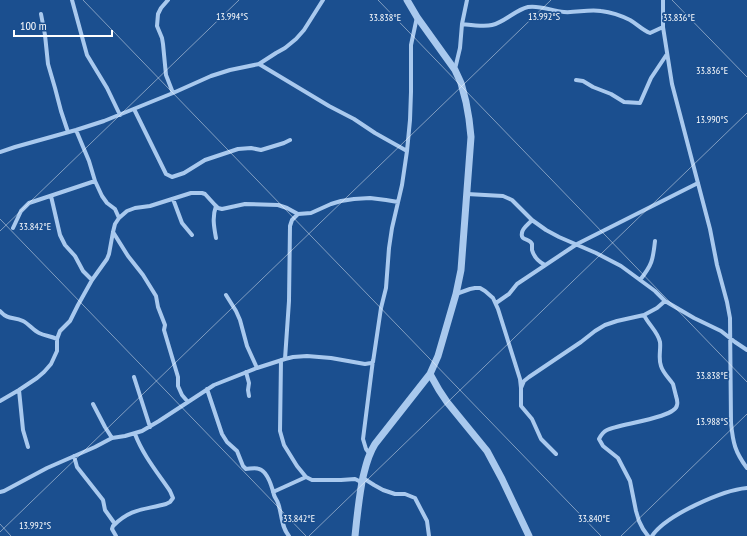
<svg xmlns="http://www.w3.org/2000/svg" width="747" height="536" viewBox="0 0 747 536" font-family="'PT Sans Narrow',sans-serif">
<rect width="100%" height="100%" fill="#1b4f8f"/>
<g fill="none" stroke-linecap="round" stroke-linejoin="round">
<path stroke="#a9c9ee" stroke-width="4" d="M72,0L87,55L107,88L120,115
M168,0L161,8L158,14L157,26L162,38L163,44L166,75L173,93
M663,0V27L672,84L710,229L717,265L727,302L730,318L731,423C733,443 735,452 747,468
M41,14L45,35L48,64L55,88L61,111L68,132
M462,24C471,25 484,27 492,25C505,22 515,10 528,7C540,5 552,11 564,12C576,13 588,9 601,11C609,12 622,16 630,20C637,24 642,30 650,33L663,27
M259,64L329,106L354,119L375,133L407,151
M455,69L460,48L462,24L467,0
M576,80L583,81L593,87L611,94L624,102L640,103L651,78L667,54
M134,109L166,174L172,177L184,173L205,160L238,149L251,148L261,150L284,143L290,140
M76,130L89,161L95,181L102,196L107,203L115,209L119,218
M0,152L15,147L76,130L104,121L173,93L211,76L230,70L259,64L276,53L285,48L296,39L304,30L323,0
M467,194L503,196L512,200L532,220L546,230L559,237L596,253L621,266L655,291L665,301L694,318L721,331L735,342L747,350
M51,196L60,235L65,245L75,256L83,271L92,280
M173,199L182,223L192,235
M216,206C212,217 214,227 216,238
M532,220C529,224 522,228 522,233C520,241 530,238 532,244C532,246 532,248 532,250C534,257 539,262 545,265
M13,228L21,211L29,203L95,181
M113,232L128,256L143,275L156,296L158,307L165,325L164,330L178,377V386L182,395L188,402
M640,280C652,265 653,260 655,241
M456,294L470,289L475,288H480L485,291L493,298L498,309L520,379L521,388V406L532,419L541,439L556,454
M226,295L236,311L240,320L247,346L257,368
M496,303L509,294L517,284L577,244L698,183
M0,311C9,321 13,316 23,321C29,324 33,330 39,333C45,336 51,336 57,339
M644,315C648,324 658,332 660,342C661,350 658,358 661,366C663,373 669,378 673,384C674,388 675,392 676,396C677,399 678,402 677,405C676,418 618,424 607,430C603,432 601,435 599,439L603,446L618,458L630,481L636,511L639,521L643,529L648,536
M285,359L289,301L290,226L292,220L298,214
M281,360L280,431L284,445L297,466L306,477L312,480H341L355,479L359,481L361,484
M246,372L249,383L248,390L249,396
M134,377L150,427
M521,388L524,381L529,377L581,342L595,331L605,325L617,321L644,315L657,308L665,301
M207,389L222,434L227,442L237,451L243,466L246,469C250,469 255,467 259,469C267,471 272,487 274,495C275,498 277,500 278,503C282,514 281,527 289,536
M19,390L23,430L28,447
M0,401L19,390L37,378L44,372L51,364L57,351V339L60,331L70,321L78,305L92,280L107,259L109,254L113,232L115,224L119,218L127,211L135,208L150,206L191,193H202L205,194L215,205L218,208L222,209L245,204L278,205L287,208L298,214L311,213L331,204L341,201L354,199L370,198L386,200L398,202
M93,404L105,427L112,438
M369,453L366,449L363,439L373,360
M74,456L77,467L103,500L105,510L115,524
M363,478L374,485L383,490L395,494H405L415,498L427,521L429,536
M0,492L4,491L47,468L95,447L112,438L125,436L142,431L159,421L214,385L257,368L285,359L293,357L307,356L331,358L365,364L371,363L373,362L381,308L386,288L389,248L392,228L402,185L407,151L410,120L411,92V45L417,17
M273,492L306,477
M116,536L112,529L113,526C131,508 144,510 166,504L170,502L173,498L170,491C157,472 143,455 135,434
M652,536C666,515 723,490 747,488"/>
<path stroke="#a9c9ee" stroke-width="7" d="M430,374L439,390L447,402L487,451L502,479L529,536
M355,536C357,516 359,496 363,477C366,465 368,455 375,444L430,374L438,356L456,294L461,270L471,137L469,119L466,102L461,83L455,70L417,17L407,0"/>
</g>
<path fill="none" stroke="#fff" stroke-width="1" stroke-opacity="0.45" d="M83,0L601,536M378,0L747,382M672,0L747,77M0,219L306,536M0,231L239,0M0,524L11,536M0,532L551,0M309,536L747,113M621,536L747,414"/>
<g font-size="10" text-anchor="middle" fill="#fff" stroke="#1b4f8f" stroke-width="3.5" stroke-linejoin="round" paint-order="stroke">
<text x="232" y="20">13.994°S</text>
<text x="544" y="20">13.992°S</text>
<text x="385" y="21">33.838°E</text>
<text x="679" y="21">33.836°E</text>
<text x="712" y="74">33.836°E</text>
<text x="712" y="123">13.990°S</text>
<text x="35" y="230">33.842°E</text>
<text x="712" y="379">33.838°E</text>
<text x="712" y="425">13.988°S</text>
<text x="299" y="522">33.842°E</text>
<text x="594" y="522">33.840°E</text>
<text x="35" y="529">13.992°S</text>
</g>
<path d="M14 30v6h98v-6" fill="none" stroke="#ffffff" stroke-width="2"/>
<text x="20" y="30" font-size="12" fill="#ffffff" stroke="#1b4f8f" stroke-width="3" paint-order="stroke">100 m</text>
</svg>
